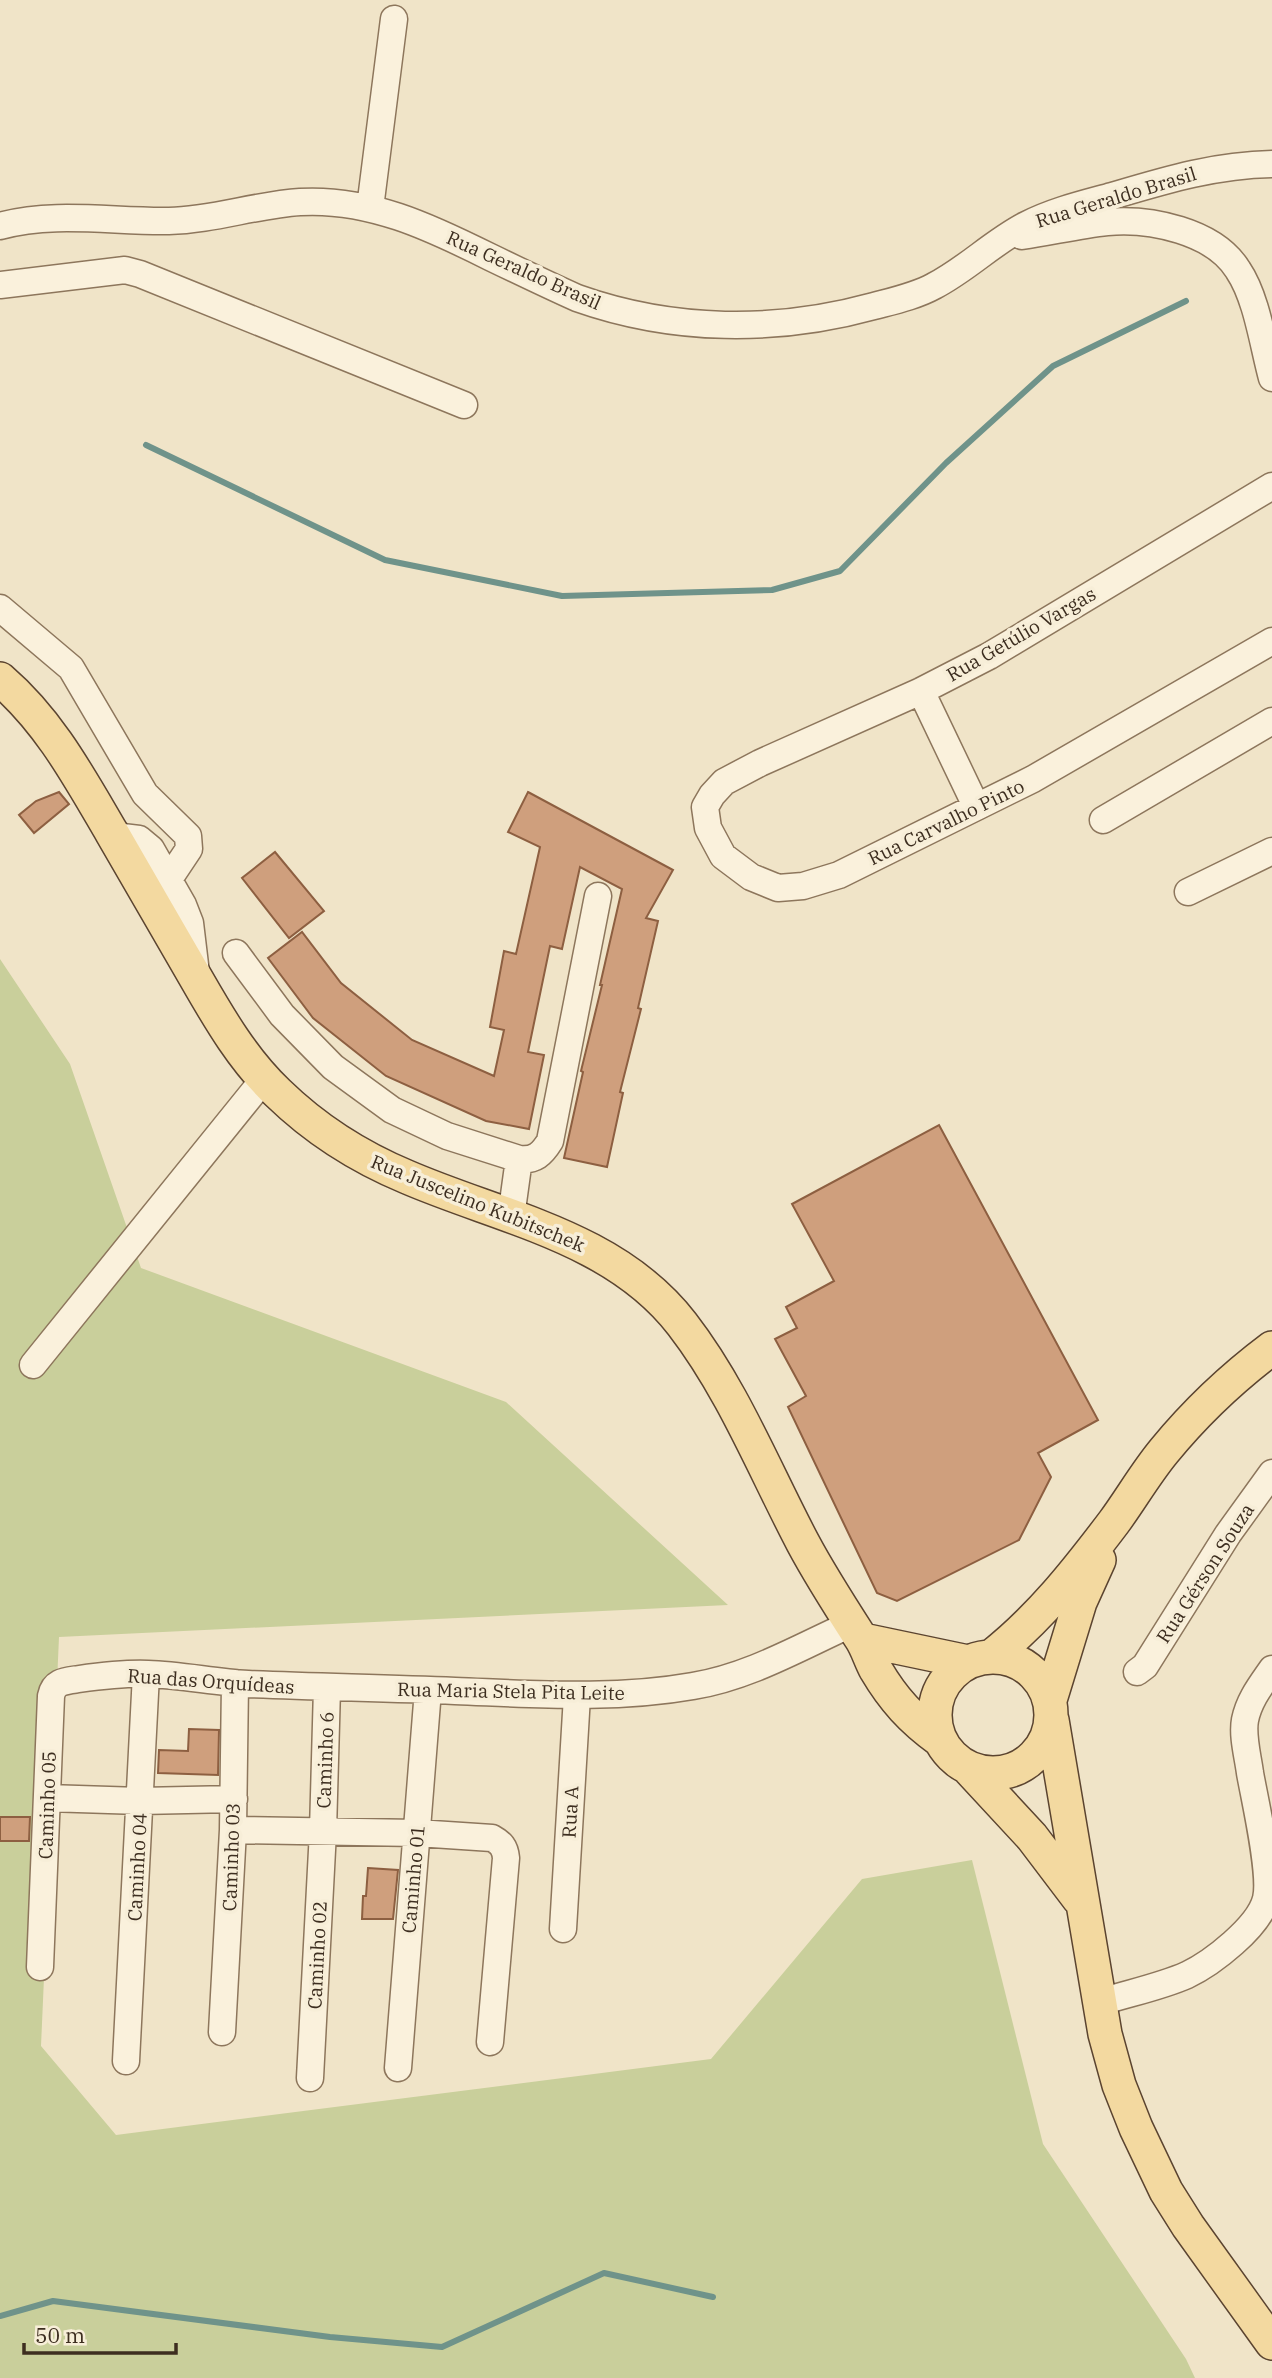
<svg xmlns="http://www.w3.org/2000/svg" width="1272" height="2378" viewBox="0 0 1272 2378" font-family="'IBM Plex Serif',serif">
<rect width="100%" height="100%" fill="#f0e4c8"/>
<path fill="#c9cf9b" d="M0,959L70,1064L141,1268L506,1402L728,1605L59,1637L41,2046L116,2135L711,2059L862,1879L972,1860L1043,2144L1186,2359L1195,2378H0Z"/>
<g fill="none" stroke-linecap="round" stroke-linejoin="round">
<path stroke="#6f938a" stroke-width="6" d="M146,445L385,560L562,596L772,590L840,571L946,463L1053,366L1186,301
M0,2316L53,2301L330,2337L442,2347L604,2273L713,2297"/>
</g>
<path fill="#cf9f7d" stroke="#8d5f41" stroke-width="2" d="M59,792L69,804L34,833L19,815L36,801Z
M528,792L673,870L646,918L658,921L638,1008L641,1009L620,1092L623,1093L607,1167L564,1158L583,1072L581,1071L602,985H600L622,889L580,867L562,949L550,946L528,1052L544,1055L529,1129L486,1121L386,1076L313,1018L268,958L302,932L341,983L412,1040L494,1076L504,1030L490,1027L504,951L516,954L540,847L508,832Z
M275,852L324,911L289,938L242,878Z
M939,1125L1098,1420L1038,1453L1051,1477L1019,1540L897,1601L877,1593L788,1407L806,1396L775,1339L797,1328L786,1307L834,1281L792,1204Z
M189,1729L219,1730L218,1775L158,1773L159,1750L188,1751Z
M0,1817H30L29,1841H0Z
M368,1868L398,1870L393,1919H362L363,1896H366Z"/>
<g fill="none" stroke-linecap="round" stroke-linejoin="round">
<defs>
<path id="minor" d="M370,208L394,19
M0,226C54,211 113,222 169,221C213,220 255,205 300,202C369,198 430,227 490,257C519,271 548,285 577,298C673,332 776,333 874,306C893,301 916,296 934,286C967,269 993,242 1026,225C1053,211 1083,204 1112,196C1166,180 1215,165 1272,164
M1022,236C1050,232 1079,225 1107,222C1150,218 1214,231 1238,270C1257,298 1263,345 1272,378
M0,285L125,270L140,274L464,405
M1272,486L989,656L921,691L760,763L724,782L712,795L705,807L708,828L723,856L751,877L778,888L803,886L839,875L1033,779L1272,641
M0,608L71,668L145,794L188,836L189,849L169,879
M921,691L976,806
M1103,820L1272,721
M114,836L139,839L151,849L183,905L190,923L196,973
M1188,892L1272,851
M236,953L282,1015L333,1067L392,1110L447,1136L519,1159L511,1217
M519,1159C535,1161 542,1154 550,1141L598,896
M33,1365L264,1079
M1137,1672L1145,1666L1228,1534L1272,1473
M47,1798L140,1801L234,1799
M233,1830L417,1833L492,1838C501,1843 505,1847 506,1858L490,2042
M563,1929L577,1696
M40,1967L51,1696C54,1681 65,1681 79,1679C101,1676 125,1673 148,1674C181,1675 214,1682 248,1684C317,1687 386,1688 455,1691C535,1694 614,1700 693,1686C749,1677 800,1647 851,1624
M1101,2002C1129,1993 1160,1987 1187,1975C1212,1963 1259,1927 1266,1899C1272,1874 1255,1801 1250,1773C1248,1757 1242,1736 1245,1720C1249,1700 1261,1685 1272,1669
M222,2032L233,1830L235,1683
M126,2061L146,1674
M398,2068L428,1690
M310,2078L323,1831L327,1688"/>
<path id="major" d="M0,679C50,722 79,777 112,833C140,882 169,931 197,980C220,1020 244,1061 278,1093C315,1129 359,1157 407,1177C502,1218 615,1237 682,1324C733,1390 764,1469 803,1543C820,1575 840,1606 860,1637C867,1647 870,1659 876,1670C893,1699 912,1720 940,1740
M863,1640L968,1662
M992,1656C1040,1618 1077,1571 1114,1522C1131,1499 1145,1474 1164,1451C1196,1412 1232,1378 1272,1348
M935 1715a58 58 0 1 1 116 0a58 58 0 1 1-116 0Z
M1050,1700L1080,1602L1099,1560
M1052,1720L1105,2034L1119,2085L1136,2128L1166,2191L1188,2226L1272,2343
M970,1770L1032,1837L1079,1899"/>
</defs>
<use href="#minor" stroke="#8d765c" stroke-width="29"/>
<use href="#major" stroke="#5b4430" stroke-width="36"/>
<use href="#minor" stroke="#faf1dc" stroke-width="26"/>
<use href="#major" stroke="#f3d9a0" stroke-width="33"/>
</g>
<g text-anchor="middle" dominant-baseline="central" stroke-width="7" stroke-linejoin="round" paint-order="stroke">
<g font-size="19" fill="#3d2e20" stroke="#f7eed8">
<text transform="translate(1116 197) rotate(-17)">Rua Geraldo Brasil</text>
<text transform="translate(524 270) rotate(24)">Rua Geraldo Brasil</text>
<text transform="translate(1021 634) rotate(-30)">Rua Getúlio Vargas</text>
<text transform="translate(946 822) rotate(-26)">Rua Carvalho Pinto</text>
<text transform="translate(478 1203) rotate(22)">Rua Juscelino Kubitschek</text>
<text transform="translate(1205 1573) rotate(-57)">Rua Gérson Souza</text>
<text transform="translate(211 1681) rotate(4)">Rua das Orquídeas</text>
<text transform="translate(511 1691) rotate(1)">Rua Maria Stela Pita Leite</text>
<text transform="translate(325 1760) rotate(-88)">Caminho 6</text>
<text transform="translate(47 1805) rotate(-88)">Caminho 05</text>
<text transform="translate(570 1812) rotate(-87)">Rua A</text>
<text transform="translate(231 1857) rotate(-88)">Caminho 03</text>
<text transform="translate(137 1867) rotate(-87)">Caminho 04</text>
<text transform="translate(413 1879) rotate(-85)">Caminho 01</text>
<text transform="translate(317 1955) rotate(-87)">Caminho 02</text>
</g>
</g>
<path d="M24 2343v10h152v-10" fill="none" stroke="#3d2e20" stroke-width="3.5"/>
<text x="35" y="2343" font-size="21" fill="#3d2e20" stroke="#f7eed8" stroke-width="5" paint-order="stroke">50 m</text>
</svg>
